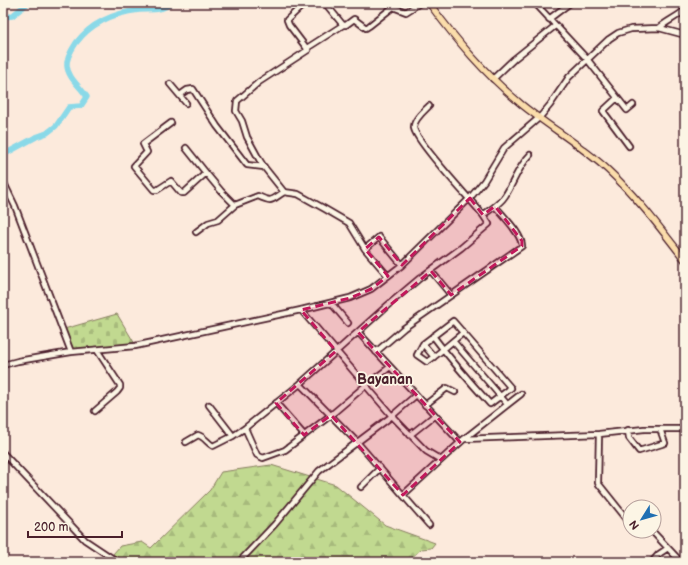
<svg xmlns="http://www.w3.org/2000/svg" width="688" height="565" viewBox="0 0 688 565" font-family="'Balsamiq Sans',sans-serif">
<defs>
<pattern id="forest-firs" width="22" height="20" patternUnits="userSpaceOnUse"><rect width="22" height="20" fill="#c1d990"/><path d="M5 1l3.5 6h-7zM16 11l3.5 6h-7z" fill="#a7ba7c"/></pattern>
<pattern id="cemetery-stones" width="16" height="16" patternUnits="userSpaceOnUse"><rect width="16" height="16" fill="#c1d990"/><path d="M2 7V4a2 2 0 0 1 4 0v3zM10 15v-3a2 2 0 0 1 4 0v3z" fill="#a7ba7c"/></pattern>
</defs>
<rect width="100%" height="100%" fill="#fceadc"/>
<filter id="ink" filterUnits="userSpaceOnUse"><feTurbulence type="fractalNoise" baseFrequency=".025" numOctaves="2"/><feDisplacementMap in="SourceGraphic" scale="8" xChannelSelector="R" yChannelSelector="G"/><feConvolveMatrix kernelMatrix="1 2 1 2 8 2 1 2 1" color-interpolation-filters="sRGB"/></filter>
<g filter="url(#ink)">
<path fill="url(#forest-firs)" stroke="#867c5e" d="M271,465L336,485L385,525L435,543L431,548L421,549L407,562H125L113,554L120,546L142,542L151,548L210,490L221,472Z"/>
<path fill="url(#cemetery-stones)" stroke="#867c5e" d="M117,314L135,344L72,350L64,329Z"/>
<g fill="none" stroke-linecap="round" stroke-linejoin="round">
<path stroke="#8ad9e8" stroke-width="5.5" d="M3,17L12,16L28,3
M3,155L36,137L47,133L56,126L69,107L81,106L87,97C81,87 68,78 67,66C66,59 72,49 76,43C91,23 114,13 139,10C151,9 160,12 171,3"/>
<defs>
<path id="minor" d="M325,3L343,25H346L354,19L366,28L369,26L393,7L406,12L420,3
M535,3L587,59L627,110L633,105
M549,19L570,3
M659,28C667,21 677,17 685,10
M307,48L343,25
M493,79L514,59L555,26
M170,84L186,103
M180,95L187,90L193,89L217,126L247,165L264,167
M617,98L603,111L629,146
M429,106C424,111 413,120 414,128C416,142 471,200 483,215
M171,123L143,144L147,152L134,166L154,190H157L171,181L181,193H184L206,173L221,191L235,205L258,196C273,203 271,200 284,192L298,194L325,209L349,223L365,249L388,276
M186,148L206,173
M3,181L15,206L71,352
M284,192L264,167L259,159L247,137L242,121L236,111L237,101L259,82L308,50L289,25L287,20L305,3
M196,232L208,223L218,220L235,205
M365,249L379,237L402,265
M431,271L451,295
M331,303L348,323
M301,310L392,416L426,451L441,460L464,439L599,434L644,429H685
M358,332L460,442
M433,336C451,360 470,382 490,404L511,388L453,321L423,344L417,355L427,362C440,353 451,342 463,333
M453,341L507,404
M423,344L434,357
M376,352L404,328L522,246C522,234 503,216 495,206
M3,365L18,361L71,352L135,346L301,310L350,298L371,289L402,265L470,198L484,181L504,148L540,117L550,105L569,77L609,39L618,33L631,29L659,28L685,35
M300,384L357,442L429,525
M276,403L304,435
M209,405L233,436
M425,405L447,388L455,392
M95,411L117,392L120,388V385L97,350
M245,428L257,455L263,458L285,450L331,415L365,386L390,367
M628,430L629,438L639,451L665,443L660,429
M599,434L598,483L626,518L630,517
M410,435L435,415
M464,439L521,394
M186,442L198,435C205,437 207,443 213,446L233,436L245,428L300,384L388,305L420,278L461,248L489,224L483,215C491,209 500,204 505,196C514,182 518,167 530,155
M3,453L85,540L118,562
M361,487L380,468
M403,495L441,460
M652,531L681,562
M105,562L114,559
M239,562L275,524L319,471L392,416L416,395
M652,562L659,554L668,548"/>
<path id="major" d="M429,3C457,41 484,73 521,104C549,127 581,145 608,170C637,197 661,229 685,260"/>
</defs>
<use href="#minor" stroke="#4a1f2b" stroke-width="8"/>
<use href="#major" stroke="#4a1f2b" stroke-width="8"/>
<use href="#minor" stroke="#fcf5e5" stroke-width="4.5"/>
<use href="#major" stroke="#fbddab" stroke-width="5.5"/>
</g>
</g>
<path fill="#c2185b" fill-opacity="0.2" stroke="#c2185b" stroke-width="3" stroke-dasharray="8 5" stroke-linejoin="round" d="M470,198L483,215L495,206L522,241V246L451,295L431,271L358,332L460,442L403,495L331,415L304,435L276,403L336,351L301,310L350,298L371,289L388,276L365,249L379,237L402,265Z"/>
<g text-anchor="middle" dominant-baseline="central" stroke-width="3.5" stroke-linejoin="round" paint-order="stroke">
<g font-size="14" font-weight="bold" fill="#4a1f2b" stroke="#fcf5e5">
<text x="385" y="379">Bayanan</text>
</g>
</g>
<rect width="688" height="565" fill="none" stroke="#fcf5e5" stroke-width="16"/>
<rect x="8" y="8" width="672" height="549" fill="none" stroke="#4a1f2b" stroke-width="1.5" filter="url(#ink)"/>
<g transform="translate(642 519) rotate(233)"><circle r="19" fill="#fcf5e5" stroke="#b59f9b"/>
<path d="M0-3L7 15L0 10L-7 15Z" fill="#1f6fb2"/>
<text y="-6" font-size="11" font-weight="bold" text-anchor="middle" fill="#4a1f2b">N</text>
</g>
<path d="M28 531v6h94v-6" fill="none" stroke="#4a1f2b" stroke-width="2"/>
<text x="34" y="531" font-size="12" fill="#4a1f2b" stroke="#fcf5e5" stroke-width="3" paint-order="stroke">200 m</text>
</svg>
